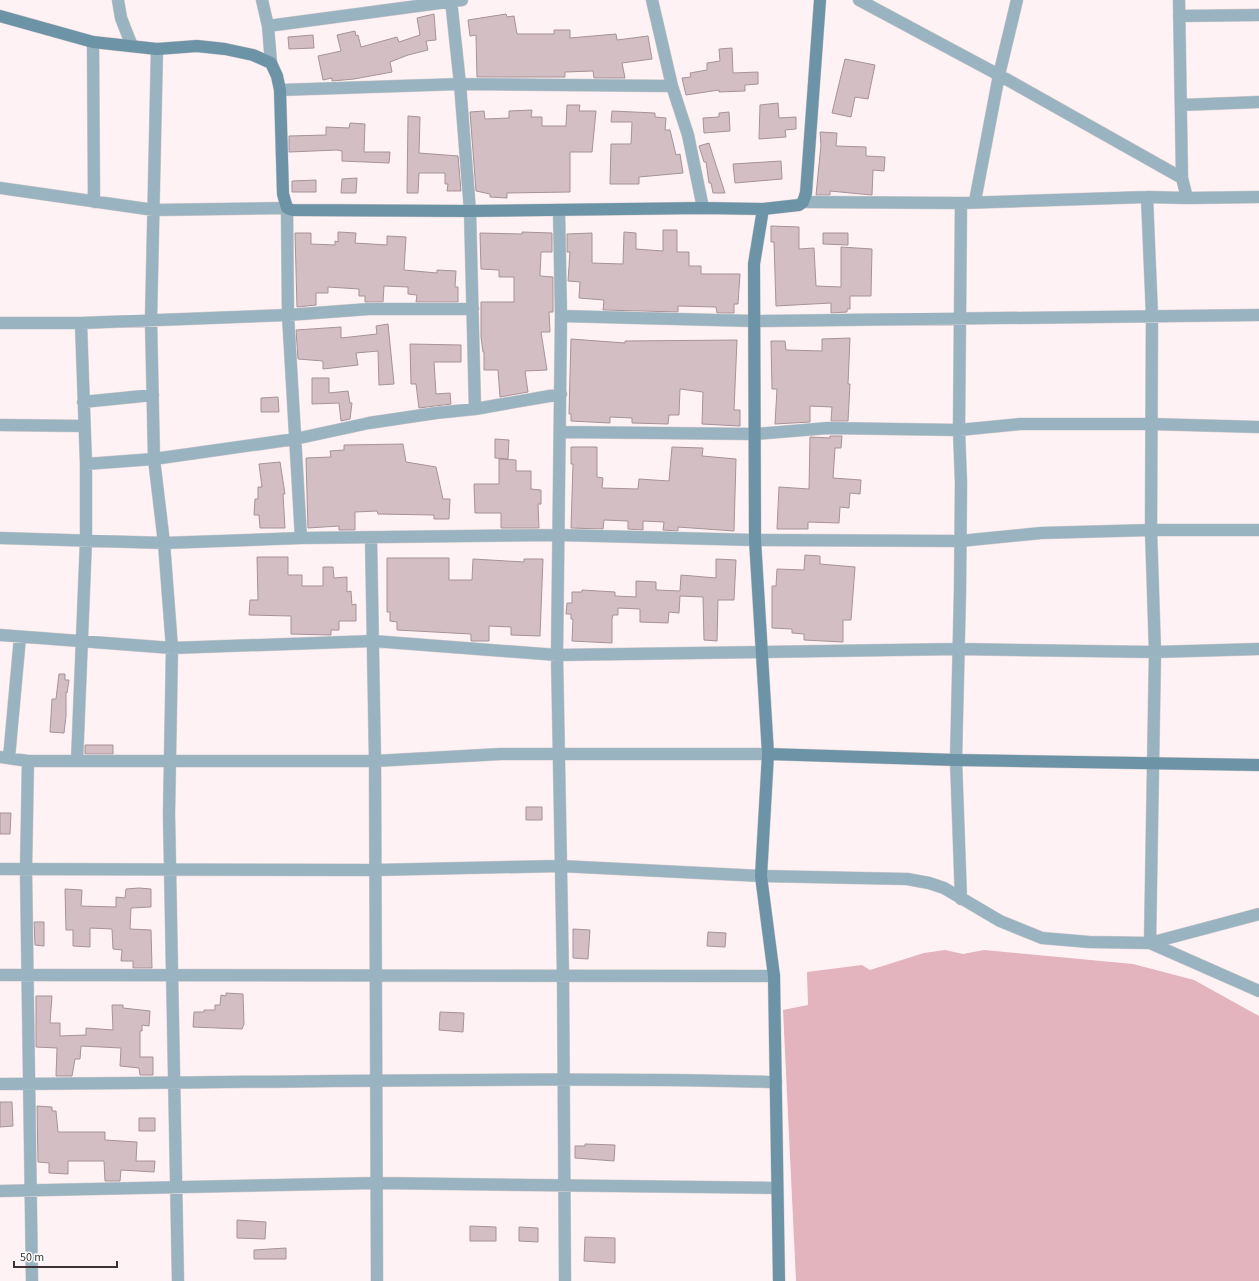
<svg xmlns="http://www.w3.org/2000/svg" width="1259" height="1281" viewBox="0 0 1259 1281" font-family="'Source Sans 3',sans-serif">
<rect width="100%" height="100%" fill="#fff2f4"/>
<path fill="#e3b3be" d="M945,950L963,954L984,950L1133,964L1194,980L1259,1016V1281H796L783,1010L808,1005L807,972L862,965L870,970L924,953Z"/>
<path fill="#d3bfc3" stroke="#a69297" d="M434,14L436,40L426,41L428,50L408,55L390,62L392,72L354,79L332,81V78L323,80L318,56L341,51L337,35L355,31L356,36L358,35L361,47L397,37L399,42L420,35L417,18Z
M506,14L507,17L514,16L517,34H554V30H570V38L616,34L617,40L648,36L652,59L622,63L625,78H594L593,71L565,72V77H477L476,35L470,36L468,20Z
M313,35L314,48L289,49L288,37Z
M732,48L733,73L758,72V84L745,85V91L719,92V90L686,95L682,78L691,77L690,73L707,70V63L720,61L719,49Z
M845,59L875,65L868,99L855,97L851,117L832,113Z
M778,103L779,118L796,117V129L785,130L786,137L759,139L760,105Z
M567,105H580L579,111H596L592,152H570V192L507,193V198L490,197V194L476,191L470,112L484,111L485,119L509,118V111L532,110L531,117H542V126H566Z
M612,111L655,113V117L666,118L665,130H670L676,155L680,154L683,173L639,177V184H610L611,144H631L632,122H611Z
M729,112L730,131L704,133L703,118L719,117V113Z
M408,116L420,117L419,153L458,156L461,191H447L448,184H445V173H419L418,193H407Z
M350,123L365,124L364,152H390L389,163L342,161V151L337,150L289,152V136L326,135V127L349,128Z
M820,132L837,133L836,146L866,147V156L885,157L884,171L873,170L872,195L830,191V195H816L821,145Z
M709,143L714,159L725,193H713L711,183H709L706,162H704L699,146Z
M781,161L782,179L735,183L733,164Z
M357,178L356,193H341L342,179Z
M316,180V192H292V181Z
M771,226L799,227V249L814,248L816,286L841,287V247L872,249L871,296H850V309H847V312L831,313V303L776,306L774,242H771Z
M663,230H677V252H689V266H701V274H740L738,304H734V313H717L716,307L678,306V312L603,310L604,300L579,298L580,282L568,281L570,252H567V234L592,233V263L623,264L624,232L636,233V249L663,251Z
M338,232L356,233L355,243L387,245V236L406,237L404,270L437,273V270L456,271L455,287H458V302H416L417,295L408,294V287L384,286L383,302H365V296H359V289L328,287V293H316V305L297,307L295,233H311V244L335,245V241L338,242Z
M522,232L552,233V252H541L540,276L553,277V312H549L550,332H541L547,370L525,371L528,392L500,397L498,370H484V352H483L481,337V302H514V277H499V270L481,269L480,233L522,234Z
M823,233H848V245L823,244Z
M388,324L394,384L379,385L378,351L356,353L358,365L323,369V361L298,359L296,330L341,327V338L377,334L376,326Z
M850,338L848,384H850L848,421H831L832,407L810,406V422L775,424L777,389H772L771,341H785L786,350L822,351V339Z
M571,339L625,343V341L737,340L734,410H740V426L702,424L703,392L680,389L679,415H669L668,424L632,423V418L610,417V423L571,421V414H569Z
M410,344L461,345V362H434L436,394L450,393L451,404L419,408L416,384H411Z
M312,378H329V393L348,391L350,403H352L350,419L341,421L339,403L312,404Z
M278,397L279,412H261V398Z
M830,436H842L841,448H835L833,478L861,480L860,494L850,493L849,508L840,507L839,523L808,522V529H777L779,487L809,489L810,437L830,438Z
M495,439L509,440L508,459L495,458Z
M403,444L406,462L436,467L443,499H450L449,519H434V515L378,514L377,511L355,512V530H339V526L308,528L306,458L331,457L330,451L344,450V445Z
M571,447H597V477L603,478L602,488L638,489L639,479L669,481L672,447L703,448L702,456L736,459L734,531L678,527V531L663,530L664,522L643,521V530L628,529V521L604,520L603,529L571,528L573,464H571Z
M499,459L516,460V471H531V489L541,490V504H538L539,528H501V513H475L474,484H499Z
M280,462L285,494H283L285,528H260L259,515H254L255,499H258V487H262L259,464Z
M805,555L820,556V564L855,567L851,620H843V642L804,640V634L792,633V629L772,628V586H776L777,569L804,570Z
M257,557H288V575H302V586H323V567H333L334,578L347,577V592L351,591L352,605L356,604V621H339V630H331V635L291,634V616L249,615L250,600H258Z
M387,558H449V580H472L473,559L524,562V559H543L540,636L511,635V627L489,626V641H471V634L397,630V622L390,621V612H387Z
M716,559L736,560L734,600H718L717,641L704,640L703,597L680,596L679,613L669,612L668,623L640,622V609L618,608V615H613L612,619V643L572,641L573,619H571V614H566L567,603H572V592H582V590L615,592V596L636,597V581L656,582V590L680,591L681,575L716,578Z
M59,674H65V680H69L67,693L66,692V716L64,733L50,732L52,699H56Z
M85,745H113V754H85Z
M526,807H542V820H526Z
M0,813H11L10,834H0Z
M139,888L151,889V907L131,908L130,929L151,930L152,968H133V961H121L122,950L113,949L112,929L90,928V947L73,946V930H66L65,889L82,890L81,906L116,907V897L125,898L126,889Z
M34,922H44V946L35,945Z
M573,929L590,930L588,959L573,958Z
M708,932L726,933L725,947L707,946Z
M226,993L243,994L244,1024L242,1029L193,1027L194,1012H204V1010H215V1005H220L221,995L226,996Z
M36,996H52L50,1023H60V1036L86,1035V1028L113,1030L112,1005H123V1008L150,1011L149,1026L142,1025V1031H140V1057H153V1075H140L139,1068L120,1066L121,1048L81,1046L80,1059H75L72,1076H56L57,1048L36,1047Z
M440,1012L464,1013L463,1032L439,1030Z
M0,1102H12L13,1126L0,1127Z
M37,1106L52,1107V1111H56L58,1132H105V1140L137,1142L136,1161H155L154,1172L121,1170L120,1181H105L104,1161H68V1174L49,1173V1163L38,1162Z
M139,1118H155V1131H139Z
M585,1144L615,1145L614,1161L575,1158V1146H585Z
M237,1220L266,1222L265,1239L237,1238Z
M470,1226L496,1227V1241H470Z
M519,1227L538,1228V1242L519,1241Z
M585,1237L615,1238V1263L584,1261Z
M286,1248V1259H254V1250Z"/>
<g fill="none" stroke-linecap="round" stroke-linejoin="round">
<defs>
<path id="street" d="M118,0L121,18L132,46
M262,0L268,26L271,63
M451,0L460,84L470,211L475,409
M652,0L672,86L688,135L703,208
M859,0L999,75L1182,178
M1179,0L1182,178L1187,198
M1179,16L1259,15
M268,26L462,0
M93,42L94,202
M157,49L151,320L154,459L164,543L172,648L169,814L178,1281
M280,90L460,84L672,86
M1181,105L1259,102
M0,188L154,210L287,208L288,315L301,538
M1147,197L1152,316L1151,530L1155,652L1150,943L1259,991
M975,201L999,75L1017,0
M803,202L961,203L1147,197L1187,198L1259,197
M559,210L561,316L557,655L563,975L565,1281
M561,316L754,321L1259,315
M0,323H81L288,315L369,309H473
M83,402L153,395
M0,425L84,426
M560,432L755,434L828,428L959,430L1020,424H1150L1259,427
M86,464L154,459L295,439L369,423L436,413L475,409L561,394
M0,538L164,543L301,538L558,535L755,540L960,541L1041,533L1151,530H1259
M371,538L375,761L377,1281
M0,635L172,648L373,641L557,655L958,649L1155,652L1259,649
M0,757L28,761H375L501,754H768
M9,758L20,637
M28,761L26,870L32,1281
M77,761L86,540V464L81,323
M0,869L375,870L560,866L761,876L907,879L929,883L944,888L1000,921L1042,938L1089,942L1150,943L1259,914
M961,899L956,760L960,591L961,483L959,430L961,203
M0,975L774,976
M0,1084C259,1083 518,1076 776,1082
M0,1191L377,1183L777,1188"/>
<path id="secondary" d="M0,16L93,42L157,49L197,46L225,49L253,55L271,63L277,76L280,90L283,194L287,208L292,210L470,211L703,208L763,209L799,205L803,202L806,193L820,0
M763,209L754,264L755,540L768,754L761,876L774,976L779,1281
M768,754L956,760L1259,765"/>
</defs>
<use href="#street" stroke="#dccfd1" stroke-width="13"/>
<use href="#secondary" stroke="#dccfd1" stroke-width="13"/>
<use href="#street" stroke="#99b4c0" stroke-width="12"/>
<use href="#secondary" stroke="#6c94a6" stroke-width="12"/>
</g>
<path d="M14 1261v6h103v-6" fill="none" stroke="#3a3234" stroke-width="2"/>
<text x="20" y="1261" font-size="12" fill="#3a3234" stroke="#ffffff" stroke-width="3" paint-order="stroke">50 m</text>
</svg>
